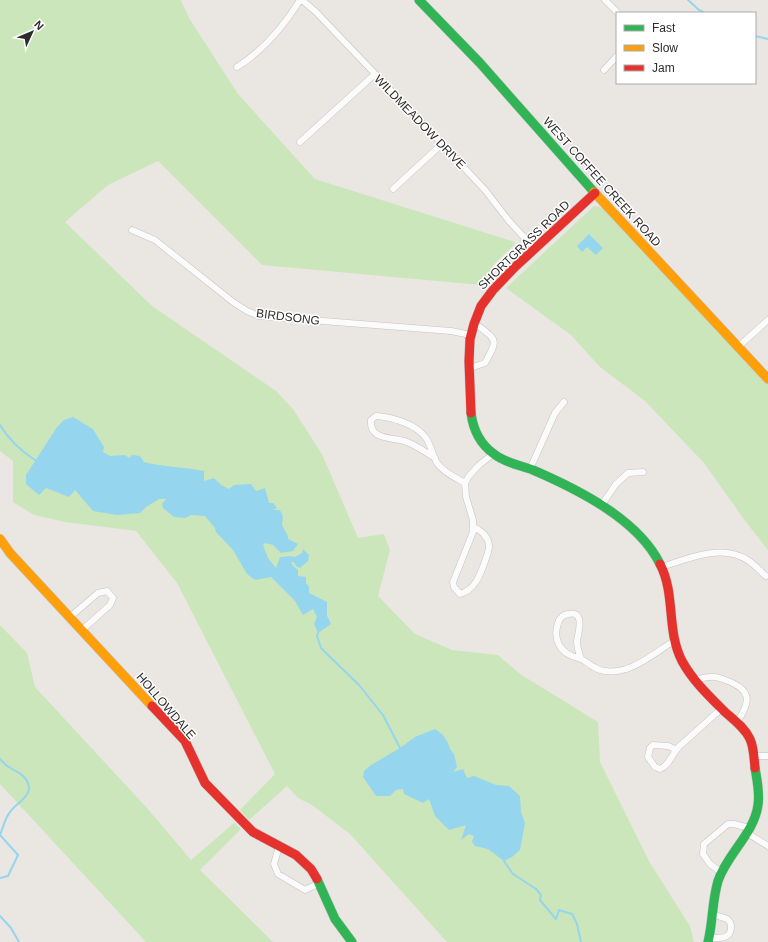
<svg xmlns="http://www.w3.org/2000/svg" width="768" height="942" viewBox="0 0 768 942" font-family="Helvetica,sans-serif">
<rect width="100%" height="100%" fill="#eae7e2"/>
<path fill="#cbe6ba" d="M0,0H181L189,18L238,94L315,179L515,242L514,245L494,264L481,285L262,265L158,161L108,185L65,222L152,306L276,391L293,409L322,454L358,538L384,534L390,550L378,596L415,634L452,650L498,655L520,674L598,722L600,762L650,863L690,926L694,942H447L350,834L312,805L298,798L287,786L249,820L240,810L275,774L177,583L136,531L65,522L34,515L13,502V461L0,451Z
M594,206L605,208L768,385V550L746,522L704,463L645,401L600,367L571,335L506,288Z
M0,625L27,653L35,687L147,808L191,860L234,823L241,829L200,870L273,942H146L0,784Z"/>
<path fill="#95d5ed" d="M589,234L603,248L596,255L587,247L582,252L577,246Z
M73,417L93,429L104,447L103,452L110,456L125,455L129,458L132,455L140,456L144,462C164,467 184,467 204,471V481L214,478L221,485L229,489L234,485L251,484L256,491L265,488L269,503H273L277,508L273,510H280L283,517L282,525L288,536V539L298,544L293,551L281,553L273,545L265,543L263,545L268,558L276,568L280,557L291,556L295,557L302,553L303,549L309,555L308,561L300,568L296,566L294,562H291L293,566L298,570V576L306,577V583L309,587V593L327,602V616L331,624L318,633L314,624L317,617L313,609L303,615L295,601L271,577L255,580L247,574L233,550L216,532L215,528L205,516L191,515L185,518L174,517L163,508L162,504L166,499H159L146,507L140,513L117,515L93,511L75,490L69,497L46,488L39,495L26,484V475L57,427L64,420Z
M435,729L443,735L448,743L450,749L454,754L457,767L453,772L463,769L467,778L474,776L496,785L509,786L520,796L521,812L525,823L520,850L512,857L504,861L488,849L475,846L472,842L474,836L469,834L461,840L466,825L449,830L435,816L429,799L423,803L404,794L403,789L396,790L390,796H376L363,777L364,771L371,765L400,748L415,737Z"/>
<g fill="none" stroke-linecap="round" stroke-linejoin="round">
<path stroke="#95d5ed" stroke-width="2" d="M688,0L699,10L705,13
M755,36L768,39
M0,425C9,440 21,451 35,460
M318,633L317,636L321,648L359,685L383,715L400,748
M0,759C3,762 5,765 9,767C14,771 20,772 24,777C39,794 16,802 10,812C5,818 3,828 0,835L18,855L8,876L0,878
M504,861L513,874L536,889L541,895L540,900L556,919L559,910L572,914L577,924L581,942
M0,916L11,928L19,942"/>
<defs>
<path id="street" d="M302,0L316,12L442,144L485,190L509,221L534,248
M605,0L618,13
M237,67C264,50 284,26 300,0
M604,70L617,56
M300,142L375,74
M393,189L442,144
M132,230L155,240L233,302L247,311L259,316L451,331L471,335
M738,347L768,320
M470,368L485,363C499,338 497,341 475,323
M435,458C425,452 415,444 404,441C391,437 369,440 371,420L376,416C392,417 416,424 426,438C431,445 432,455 437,463C443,472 456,478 465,483
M530,469L555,413L564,402
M601,506L616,484L628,473L643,472
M473,527C480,530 488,536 489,545C490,550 479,579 475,583C472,588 465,593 460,594L454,587L453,582L473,532V520L466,497L465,483L469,476L479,465L493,454
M662,567C689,558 723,543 749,561C755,565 760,571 766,576
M70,617L98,593L107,591L113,598L110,605L82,630
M581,659C579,653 577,648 577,641C578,633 586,610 568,614C561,615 558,621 557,627C554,640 560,651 572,656C575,657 578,658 581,659C586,661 589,665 594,667C602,673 617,672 626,669C643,664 659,650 674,641
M694,681C699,679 705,677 710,677C716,676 722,679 728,681C753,691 750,703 737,722
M675,749L668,746L653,745L650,748L648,757L655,767L660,769C671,765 672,751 682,744L722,708
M755,756H768
M747,833L768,846
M279,846L274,864L278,874L305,890L320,883
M722,873L710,864L703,854L704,844L728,824H734L749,828
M709,938C718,938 731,940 731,927C731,924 730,921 727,919C723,917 717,916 712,914"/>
<path id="fast" d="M419,0L480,63L594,192
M471,413C473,429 480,444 494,454C505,463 520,465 533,470C577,489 638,519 660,564
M317,879L335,919L352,942
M708,942C713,922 712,901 718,881C727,854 754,834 758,805C760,793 757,780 755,768"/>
<path id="slow" d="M594,192L768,379
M0,539L10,553L152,706"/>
<path id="jam" d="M471,413L469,361L470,339L474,324L481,306L493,290L515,267L595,193
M660,564C676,595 666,630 682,661C693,681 709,696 725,712C734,720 745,728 750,739C754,748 754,758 755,768
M152,706L185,741L205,783L253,832L296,855L311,869L317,879"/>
</defs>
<use href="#street" stroke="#c4c3c3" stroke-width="7"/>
<use href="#fast" stroke="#c4c3c3" stroke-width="10"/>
<use href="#slow" stroke="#c4c3c3" stroke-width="10"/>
<use href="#jam" stroke="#c4c3c3" stroke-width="10"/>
<use href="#street" stroke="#fcfbfb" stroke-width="6"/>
<use href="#fast" stroke="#30b455" stroke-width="9"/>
<use href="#slow" stroke="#ff9f0a" stroke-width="9"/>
<use href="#jam" stroke="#e5322d" stroke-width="9"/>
</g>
<g text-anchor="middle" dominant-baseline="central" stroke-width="3" stroke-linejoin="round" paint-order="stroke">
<g font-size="12" fill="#2c2c2c" stroke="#fff">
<text transform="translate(420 122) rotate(46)">WILDMEADOW DRIVE</text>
<text transform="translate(602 182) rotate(48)">WEST COFFEE CREEK ROAD</text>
<text transform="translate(524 245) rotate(-44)">SHORTGRASS ROAD</text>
<text transform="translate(288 317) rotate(7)">BIRDSONG</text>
<text transform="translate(166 706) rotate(49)">HOLLOWDALE</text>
</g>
</g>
<rect x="616" y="12" width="140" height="72" fill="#ffffff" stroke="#ababab"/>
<rect x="624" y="25" width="20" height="6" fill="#30b455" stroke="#ababab"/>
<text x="652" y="32" font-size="12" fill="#2c2c2c">Fast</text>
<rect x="624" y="45" width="20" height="6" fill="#ff9f0a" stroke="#ababab"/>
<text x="652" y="52" font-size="12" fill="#2c2c2c">Slow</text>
<rect x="624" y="65" width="20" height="6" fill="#e5322d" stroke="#ababab"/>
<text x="652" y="72" font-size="12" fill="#2c2c2c">Jam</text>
<g transform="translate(32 32) rotate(46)" stroke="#ffffff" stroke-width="3" paint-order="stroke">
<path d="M0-3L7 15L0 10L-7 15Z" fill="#2c2c2c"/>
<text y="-6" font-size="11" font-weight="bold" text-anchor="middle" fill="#2c2c2c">N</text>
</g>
</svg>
